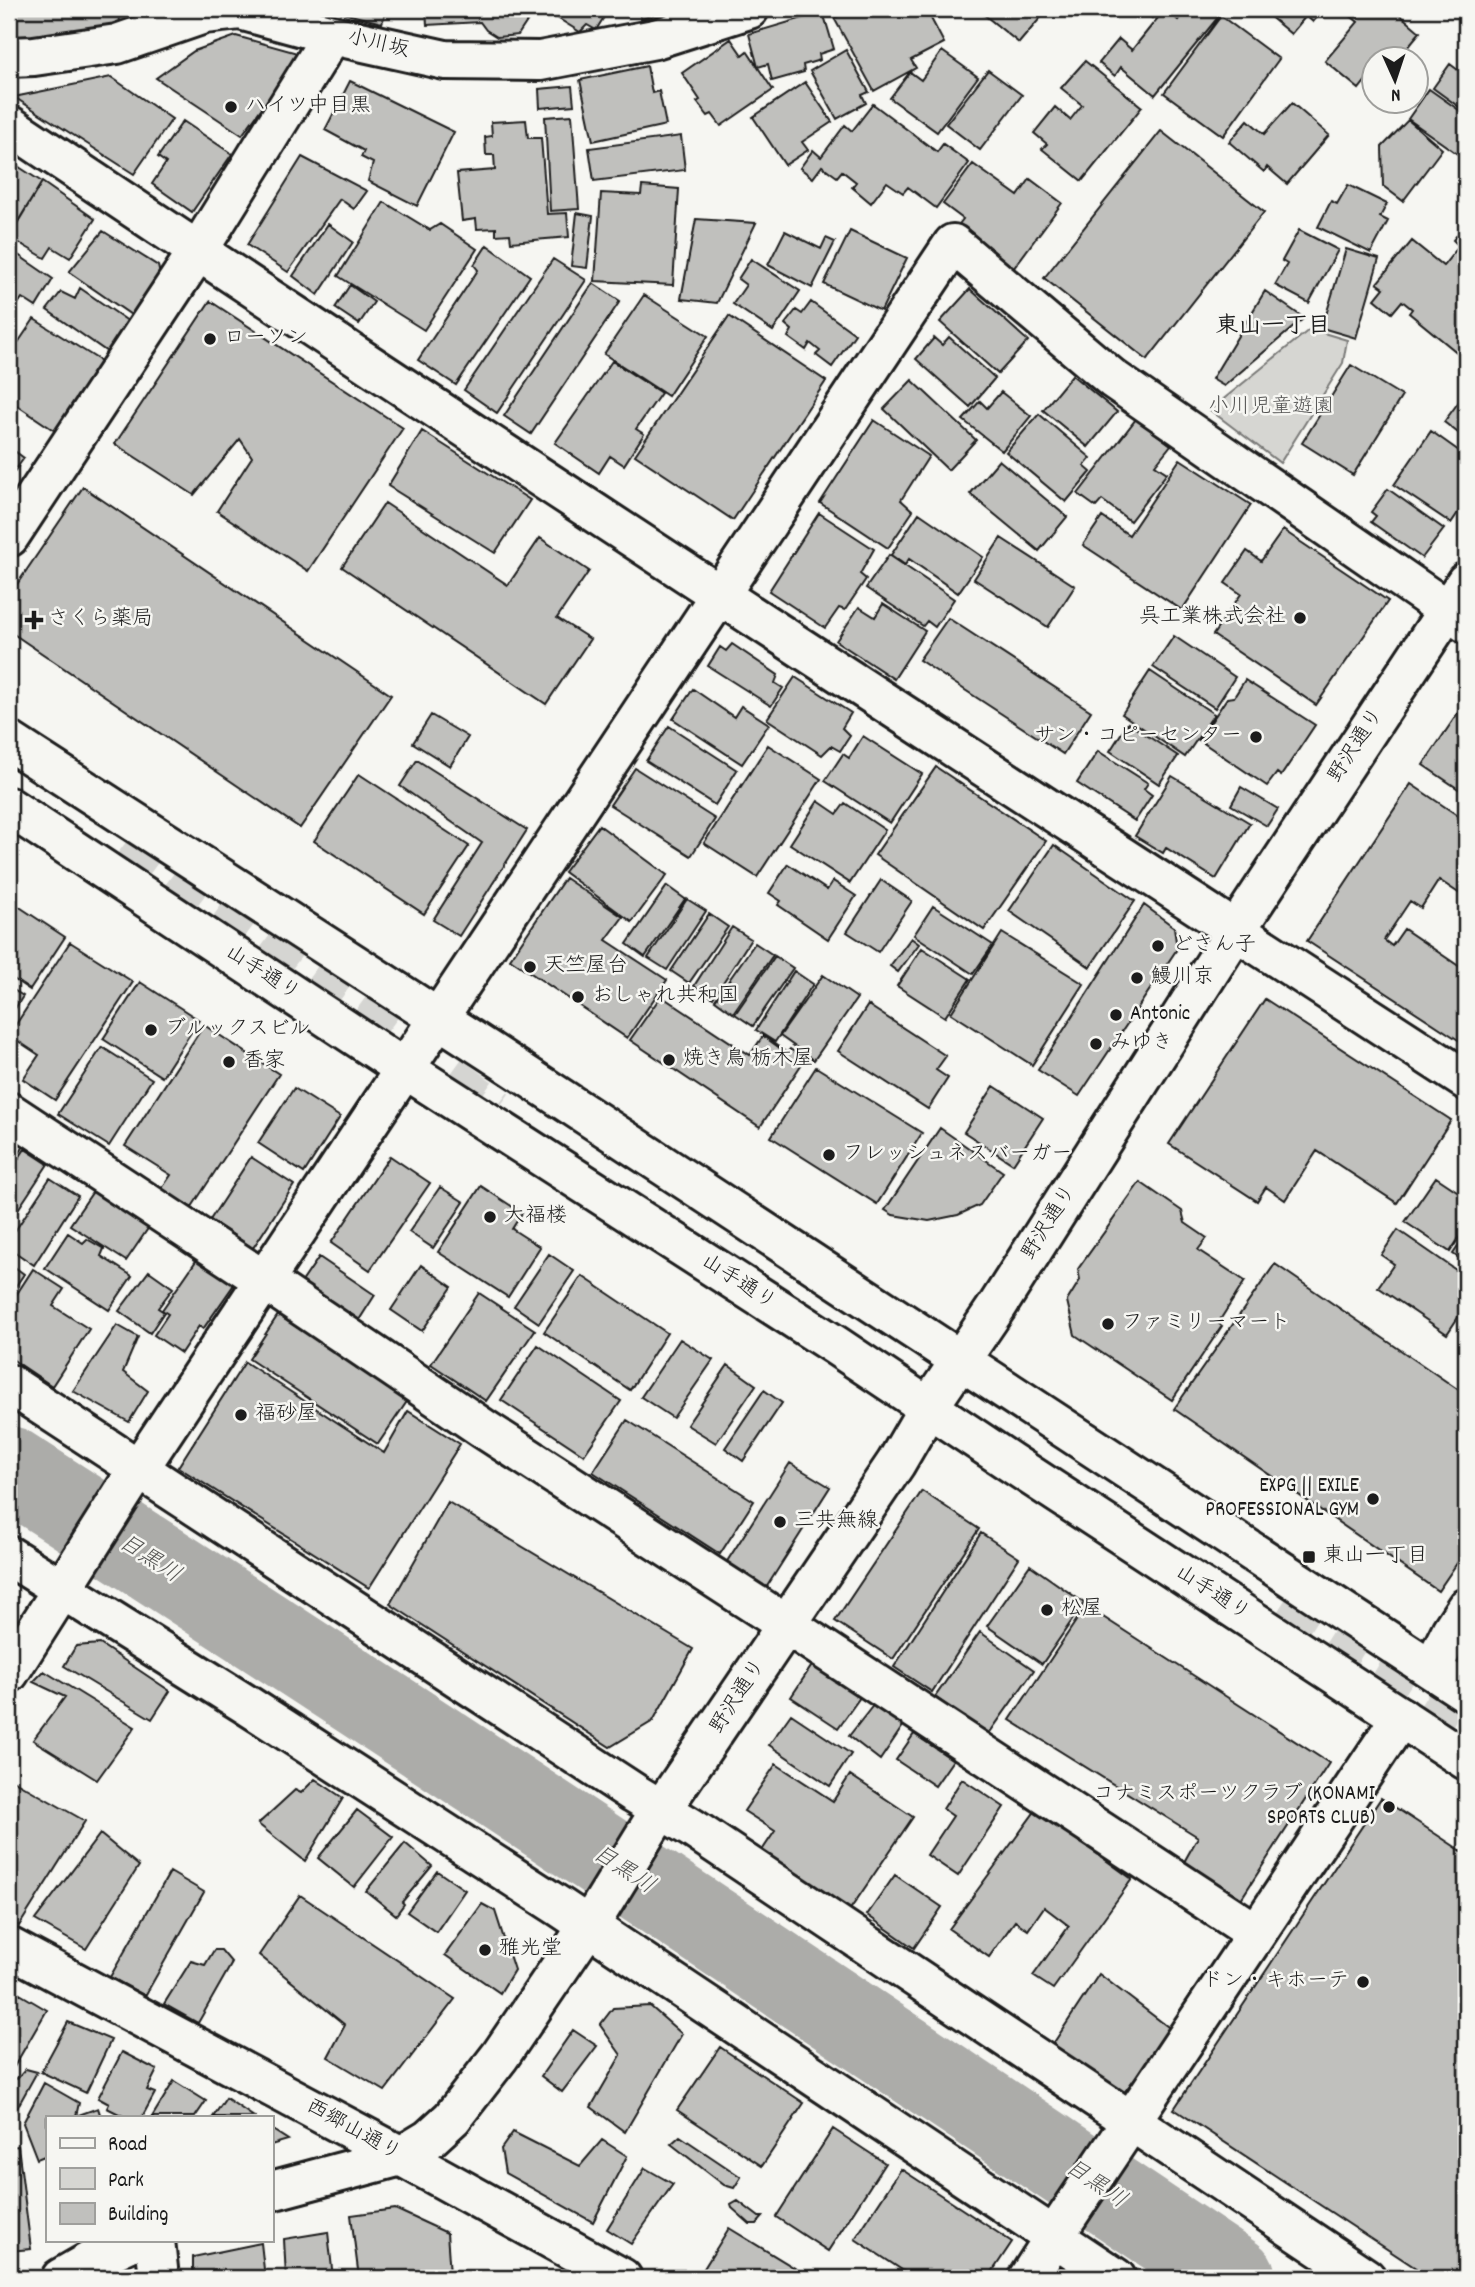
<svg xmlns="http://www.w3.org/2000/svg" width="1475" height="2287" viewBox="0 0 1475 2287" font-family="Dekko,'Klee One',sans-serif">
<rect width="100%" height="100%" fill="#f6f6f2"/>
<filter id="ink" filterUnits="userSpaceOnUse"><feTurbulence type="fractalNoise" baseFrequency=".0143" numOctaves="2"/><feDisplacementMap in="SourceGraphic" scale="14" xChannelSelector="R" yChannelSelector="G"/><feConvolveMatrix kernelMatrix="1 2 1 2 8 2 1 2 1" color-interpolation-filters="sRGB"/></filter>
<g filter="url(#ink)">
<path fill="#d6d6d2" stroke="#797977" stroke-width="2" d="M1310,329L1347,340L1343,363L1280,463L1210,410Z"/>
<g fill="none" stroke-linecap="round" stroke-linejoin="round">
<path stroke="#acaca9" stroke-width="84" d="M9,1468C421,1732 828,2005 1234,2278"/>
</g>
<path fill="#c0c0bd" stroke="#1c1c1c" stroke-width="2" d="M9,9H119L120,24L9,41Z
M327,9H387L382,23Z
M426,9H530V17L518,35L497,37L486,30L480,22L427,25Z
M543,9H609L596,30L587,25L580,32Z
M638,9H677L641,19Z
M851,9H926L944,43L911,60L916,68L874,91L834,18Z
M977,9H1048L1019,43Z
M1140,9H1159L1152,18Z
M1165,9L1178,20L1187,9H1209L1219,16L1155,95L1121,67L1115,76L1099,63L1119,39L1132,50Z
M1263,9H1324L1313,22L1306,16L1291,34L1262,10Z
M1342,9H1393L1420,32L1397,60H1374V85L1367,79L1359,89L1325,61L1358,22Z
M823,12L834,49L819,54L820,60L803,65L804,72L772,81L768,64L758,67L749,34Z
M1221,16L1279,59L1223,136L1164,93Z
M236,36L301,54L242,135L156,78L194,51Z
M731,39L742,55L747,51L773,90L721,126L712,114L708,116L697,102L700,100L682,73Z
M846,50L869,92L862,95L866,103L837,119L810,71Z
M942,51L978,77L937,132L890,98L910,72L921,80Z
M1085,61L1142,107L1082,181L1042,149L1047,144L1034,133L1055,107L1070,120L1082,105L1061,88Z
M1450,64L1466,76V112L1433,88Z
M647,66L652,93L659,91L666,125L593,141L580,80Z
M988,70L1022,95L980,150L946,124Z
M111,77L172,119L134,174L14,97Z
M350,81L454,132L417,206L368,181L373,163L361,157L364,151L325,130Z
M805,82L832,122L802,142L808,150L785,165L753,117Z
M572,86L574,105L540,108L539,89Z
M1429,89L1466,115V160L1408,119Z
M1292,103L1329,135L1287,184L1267,167L1264,172L1229,142L1248,120L1264,134Z
M873,104L937,152L943,144L969,163L936,208L908,187L903,193L887,182L871,203L852,187L856,182L842,171L837,177L822,166L813,178L800,168L813,150L821,157L845,125L852,131Z
M572,115L579,209L550,211L545,117Z
M526,120L528,138H541L547,214L567,213L569,237L511,242L510,234L496,235V228L477,229L476,219L462,221L457,173L495,170L494,155H486L485,137L492,136L491,122Z
M1408,120L1442,149L1403,201L1383,186L1382,147Z
M183,121L232,154L192,212L152,184L166,163L158,157Z
M1161,131L1264,212L1147,360L1044,278Z
M681,136L685,170L594,181L589,148Z
M302,157L367,191L354,209L340,199L288,272L247,245Z
M10,161L42,182L9,236V164Z
M973,164L1018,196L1030,179L1062,203L1013,269L956,228L963,219L943,204Z
M42,182L95,219L70,258L52,247L45,258L9,237Z
M1348,185L1387,204L1380,217L1388,221L1371,253L1318,227L1331,201L1337,204Z
M642,186L679,189L673,285L595,281L601,193L641,195Z
M384,202L430,230L440,224L477,249L424,330L338,276Z
M577,213L593,216L587,268L571,266Z
M696,219L756,223L717,303L681,299Z
M328,224L353,242L318,295L293,276Z
M1466,224V345L1459,354L1409,313L1412,309L1402,301L1392,313L1375,299L1384,288L1377,283L1412,241L1443,266L1459,246L1453,240Z
M1299,230L1338,250L1309,303L1275,285L1287,264L1282,261Z
M103,231L158,266L163,287L140,321L69,272Z
M785,231L821,249L826,238L835,242L812,288L768,265Z
M850,231L907,258L881,311L824,284Z
M487,245L530,276L456,385L418,360L478,270L474,265Z
M1346,249L1379,259L1356,338L1322,328Z
M11,250L53,279L36,307L22,298L18,304L9,299V253Z
M553,259L586,280L497,413L464,390Z
M751,259L800,291L773,331L733,304L746,285L738,279Z
M593,283L620,301L531,434L504,416Z
M350,285L374,302L359,324L335,308Z
M80,288L135,326L113,356L47,310L61,292L75,299Z
M970,289L1028,341L998,374L940,322Z
M1265,291L1304,318L1224,386L1212,379Z
M644,295L708,336L668,396L604,354Z
M210,301L403,428L308,571L217,511L252,457L240,439L194,495L115,444Z
M811,302L855,334L832,367L816,355L820,351L810,343L806,350L788,337L792,330L785,324L796,310L802,314Z
M729,316L826,381L733,520L635,455Z
M34,319L107,365L64,437L9,400V356Z
M949,337L995,378L970,407L916,359L934,338L942,345Z
M612,361L661,393L636,429L644,434L624,465L610,456L599,473L555,443Z
M1351,365L1402,396L1353,475L1302,443Z
M1072,375L1117,412L1088,447L1043,410Z
M912,380L976,440L948,470L884,409Z
M1001,392L1031,416L1002,451L963,420L980,401L987,408Z
M1466,392V439L1444,422Z
M1039,414L1091,458L1084,466L1091,472L1066,502L1006,452Z
M1136,419L1171,445L1155,465L1167,473L1130,521L1102,500L1096,507L1078,494Z
M874,420L929,456L901,500L913,511L888,548L820,503Z
M422,431L530,500L495,553L388,486Z
M1431,431L1466,456V501L1451,523L1394,485Z
M9,447L24,458L9,479Z
M1180,459L1251,505L1182,610L1083,545L1102,517L1129,535Z
M999,460L1067,517L1039,551L970,494Z
M83,487L391,695L300,828L9,631V596Z
M1388,489L1444,529L1422,558L1371,522L1376,516L1371,512Z
M385,503L508,585L540,538L589,571L557,618L590,639L546,704L342,567Z
M819,513L874,549L860,574L866,579L845,610L839,608L825,628L769,591Z
M919,513L983,557L958,593L909,559L905,565L891,555Z
M1283,530L1388,601L1316,705L1213,635L1241,594L1225,583L1247,551L1261,561Z
M1001,538L1075,586L1048,627L974,579Z
M889,555L954,599L935,627L927,621L923,626L866,588Z
M883,604L925,631L894,679L836,641L859,607L875,617Z
M948,618L1091,711L1063,754L919,660Z
M1174,636L1235,677L1215,708L1153,667Z
M732,644L778,675L775,683L783,688L771,706L708,666L720,647L726,651Z
M1150,671L1214,714L1185,757L1122,714Z
M795,677L851,713L842,728L850,736L840,751L831,746L822,755L767,719Z
M1245,680L1315,725L1281,776L1277,773L1267,786L1199,740L1227,698L1234,697Z
M693,689L734,717L741,706L769,724L742,764L673,719Z
M1466,701V794L1423,765Z
M431,715L468,737L450,766L413,743Z
M1128,723L1178,756L1159,784L1110,751Z
M669,726L737,770L715,805L646,761Z
M863,736L922,774L890,823L825,781L843,754L849,758Z
M768,745L821,779L757,877L704,843Z
M1098,751L1148,783L1144,789L1152,795L1135,821L1077,783Z
M417,760L527,830L459,936L433,920L482,843L400,786Z
M936,767L1046,841L984,930L875,855Z
M635,768L715,819L691,856L610,805Z
M359,774L469,846L424,914L314,841Z
M1172,776L1250,823L1216,879L1166,848L1163,853L1135,836Z
M1411,784L1466,821V898L1439,880L1421,908L1410,901L1384,940L1392,946L1404,929L1466,971V1045L1307,941Z
M1241,787L1278,809L1267,826L1231,805Z
M818,801L837,814L845,803L885,830L850,883L790,844Z
M599,825L667,875L632,922L564,872Z
M1054,845L1135,901L1090,967L1009,911Z
M788,864L827,890L833,881L856,896L828,939L778,905L781,901L769,893Z
M565,878L623,917L606,940L667,980L627,1038L510,959Z
M881,880L912,901L878,952L847,932Z
M667,886L685,899L645,957L627,944Z
M687,899L706,911L667,970L648,958Z
M9,900L65,937L30,990L9,976Z
M1144,905L1174,927L1177,949L1079,1096L1038,1070Z
M933,906L993,945L973,974L914,935Z
M709,914L728,927L689,983L671,971Z
M732,927L751,939L713,998L694,986Z
M1002,933L1084,984L1032,1065L951,1013Z
M911,938L919,944L898,972L890,966Z
M70,942L133,982L55,1100L23,1079L39,1055L9,1035Z
M755,943L773,955L733,1013L715,1000Z
M922,948L970,979L945,1017L897,986Z
M775,956L793,968L753,1026L735,1014Z
M794,971L813,984L775,1042L756,1030Z
M823,975L857,998L814,1060L780,1036Z
M140,982L199,1020L162,1077L103,1039Z
M9,987L23,996L9,1018Z
M661,996L750,1055L763,1036L787,1053L790,1049L805,1059L760,1127L630,1040Z
M1265,999L1451,1120L1397,1203L1317,1151L1285,1200L1266,1187L1257,1201L1169,1144Z
M868,1005L946,1056L936,1070L948,1078L928,1109L838,1051Z
M204,1025L279,1074L186,1216L156,1197L171,1175L125,1146Z
M102,1047L152,1079L109,1146L58,1114Z
M816,1067L922,1133L877,1204L771,1137Z
M994,1086L1043,1118L1013,1164L964,1132Z
M294,1088L340,1117L304,1173L258,1143Z
M940,1128L1003,1172L980,1205L958,1215L929,1221L893,1215L885,1210Z
M9,1136L24,1146L9,1169Z
M25,1149L48,1164L9,1223V1173Z
M390,1156L430,1183L370,1270L331,1243Z
M251,1157L294,1185L253,1248L210,1220Z
M1436,1177L1466,1197V1227L1450,1252L1405,1222Z
M50,1178L78,1196L34,1265L9,1248V1240Z
M1140,1182L1182,1211L1185,1223L1207,1238L1198,1250L1245,1281L1218,1323L1222,1326L1172,1400L1075,1335L1067,1301L1080,1280L1078,1269Z
M481,1186L522,1213L512,1229L540,1247L508,1297L438,1252Z
M440,1187L464,1202L433,1248L409,1232Z
M94,1190L149,1227L126,1261L70,1225Z
M1398,1230L1466,1277V1317L1461,1313L1447,1334L1378,1287L1394,1264L1381,1255Z
M68,1233L83,1243L87,1239L104,1249L101,1256L132,1276L109,1310L45,1268Z
M1466,1235V1263L1453,1254Z
M549,1254L574,1271L539,1323L514,1306Z
M319,1257L375,1295L359,1320L302,1282Z
M198,1258L235,1283L203,1329L199,1326L181,1353L154,1335L168,1314L162,1310Z
M9,1263L24,1274L9,1296Z
M1275,1264L1466,1395V1550L1438,1591L1174,1409Z
M421,1265L452,1287L422,1331L391,1310Z
M33,1269L64,1289L53,1306L89,1329L52,1386L9,1357V1306Z
M149,1271L173,1288L158,1308L164,1312L150,1333L119,1311Z
M582,1276L667,1333L630,1390L544,1332Z
M479,1293L535,1330L486,1401L431,1364Z
M278,1315L408,1400L378,1444L249,1359Z
M117,1325L138,1337L123,1372L148,1391L129,1422L73,1391Z
M680,1339L713,1360L673,1418L641,1397Z
M538,1345L621,1401L584,1455L501,1400Z
M245,1362L384,1453L408,1411L460,1444L369,1588L178,1467Z
M728,1365L756,1385L716,1443L687,1425Z
M764,1390L782,1403L743,1461L725,1448Z
M627,1420L754,1501L720,1554L593,1472Z
M790,1463L830,1487L766,1588L726,1563Z
M922,1491L979,1529L893,1659L835,1621Z
M448,1502L693,1649L653,1721L610,1747L390,1604Z
M981,1533L1019,1558L932,1692L894,1667Z
M1030,1565L1084,1603L1042,1664L987,1626Z
M1086,1606L1329,1763L1241,1899L1184,1862L1198,1837L1010,1720Z
M980,1632L1034,1670L988,1735L935,1697Z
M100,1644L170,1691L152,1719L64,1666L76,1646Z
M815,1661L863,1693L838,1728L791,1697Z
M44,1671L135,1727L97,1780L33,1740L65,1697L33,1682Z
M878,1699L907,1720L880,1760L849,1736Z
M791,1714L851,1754L830,1786L769,1745Z
M914,1734L953,1760L935,1786L896,1760Z
M776,1764L833,1801L850,1775L913,1817L849,1911L761,1852L775,1831L744,1811Z
M9,1778L85,1821L19,1926L9,1920Z
M315,1779L343,1798L305,1861L258,1824L295,1790L301,1793Z
M962,1779L1004,1807L958,1876L927,1855L953,1816L943,1809Z
M1381,1798L1466,1854V2278H1431L1174,2109Z
M357,1810L393,1837L354,1887L318,1858Z
M1036,1810L1132,1879L1053,1989L1033,1976L1069,1926L1044,1907L1028,1930L1015,1921L989,1957L949,1929Z
M100,1834L139,1866L86,1949L35,1920Z
M405,1843L432,1866L402,1902L404,1904L396,1915L366,1891Z
M437,1871L465,1890L436,1932L407,1912Z
M170,1872L204,1892L145,1996L110,1977Z
M895,1875L942,1907L914,1948L867,1915Z
M300,1895L455,1999L385,2091L328,2057L345,2025L259,1955Z
M482,1904L495,1911L514,1970L500,1993L445,1955Z
M214,1950H221L232,1963L198,2023L164,2004L191,1961L205,1965Z
M1099,1974L1172,2030L1119,2099L1051,2047Z
M13,1990L47,2010L11,2072L9,2070V1997Z
M650,2006L682,2034L625,2132L591,2107L621,2055L600,2025L613,2008Z
M68,2022L111,2040L86,2093L41,2072Z
M573,2030L597,2046L562,2092L541,2076Z
M720,2047L804,2103L762,2166L677,2110Z
M122,2052L157,2070L147,2090L155,2093L142,2117H125L107,2108L109,2104L98,2098Z
M26,2069L37,2072L12,2117H9V2075L17,2079Z
M174,2081L206,2101L195,2117H152Z
M44,2083L79,2103L76,2116L98,2108L101,2117H47V2155L37,2159L23,2123Z
M226,2098L254,2117H213Z
M271,2129L288,2140L271,2145Z
M833,2129L885,2163L828,2251L776,2217Z
M513,2132L580,2166L602,2140L627,2156L593,2222L505,2173L501,2149Z
M680,2136L741,2177L734,2188L724,2185L671,2144Z
M18,2146L31,2249L9,2251V2147Z
M645,2168L673,2184L631,2244L607,2229Z
M901,2169L1012,2242L988,2278H909L911,2276L855,2239Z
M738,2201L759,2217H763L757,2224H750L732,2208L731,2205Z
M395,2209L447,2233L450,2274L490,2275L491,2278H359L351,2215Z
M729,2228L811,2278H705L700,2275Z
M328,2232L333,2278H286L284,2239Z
M261,2243L265,2278H193V2257Z"/>
<g fill="none" stroke-linecap="round" stroke-linejoin="round">
<path stroke="#d5d5d2" stroke-width="38" stroke-dasharray="38 19" stroke-linecap="butt" d="M129,838L430,1060L498,1109
M1276,1614L1466,1734"/>
<defs>
<path id="minor" d="M9,57L34,56L117,44L204,14L240,10L332,35L445,60L540,61L655,39L749,9
M9,125C491,448 979,764 1466,1080
M9,537L198,251L332,35
M9,1112L265,1281L484,1429L787,1625L1256,1933
M9,1384L634,1793L692,1828L1366,2278
M9,1556L247,1705L560,1907L1116,2278
M1432,1669L1451,1631L1466,1608
M9,1673L128,1485L953,244L1113,379L1466,623
M9,1947L401,2156
M155,2240L159,2278
M1028,2278L1065,2220L1401,1717"/>
<path id="tertiary" d="M401,2156L622,2278
M271,2191L401,2156L429,2139L452,2118L500,2056L597,1913L651,1825L896,1463L928,1408L998,1305L1236,930L1466,582
M61,2278L94,2259L134,2240"/>
<path id="primary" d="M9,741L492,1053L1466,1692
M9,807L405,1069L835,1345L1010,1462L1466,1760"/>
</defs>
<use href="#minor" stroke="#1c1c1c" stroke-width="44"/>
<use href="#tertiary" stroke="#1c1c1c" stroke-width="44"/>
<use href="#primary" stroke="#1c1c1c" stroke-width="44"/>
<use href="#minor" stroke="#f6f6f2" stroke-width="38"/>
<use href="#tertiary" stroke="#f6f6f2" stroke-width="38"/>
<use href="#primary" stroke="#f6f6f2" stroke-width="38"/>
</g>
</g>
<g fill="#1c1c1c" stroke="#f6f6f2" stroke-width="2.5">
<circle cx="231" cy="107" r="7"/>
<circle cx="210" cy="339" r="7"/>
<circle cx="1300" cy="618" r="7"/>
<path d="M30.5 609.5h7v7h7v7h-7v7h-7v-7h-7v-7h7z"/>
<circle cx="1256" cy="737" r="7"/>
<circle cx="1158" cy="946" r="7"/>
<circle cx="530" cy="967" r="7"/>
<circle cx="1137" cy="978" r="7"/>
<circle cx="578" cy="997" r="7"/>
<circle cx="1116" cy="1015" r="7"/>
<circle cx="151" cy="1030" r="7"/>
<circle cx="1096" cy="1044" r="7"/>
<circle cx="669" cy="1060" r="7"/>
<circle cx="229" cy="1062" r="7"/>
<circle cx="829" cy="1155" r="7"/>
<circle cx="490" cy="1217" r="7"/>
<circle cx="1108" cy="1324" r="7"/>
<circle cx="241" cy="1415" r="7"/>
<circle cx="1373" cy="1499" r="7"/>
<circle cx="780" cy="1522" r="7"/>
<rect x="1302" y="1550" width="14" height="14" rx="3.5"/>
<circle cx="1047" cy="1610" r="7"/>
<circle cx="1389" cy="1807" r="7"/>
<circle cx="485" cy="1950" r="7"/>
<circle cx="1363" cy="1982" r="7"/>
</g>
<g text-anchor="middle" dominant-baseline="central" stroke-width="5" stroke-linejoin="round" paint-order="stroke">
<g font-size="21" fill="#1c1c1c" stroke="#f6f6f2">
<text transform="translate(378 45) rotate(13)">小川坂</text>
<text transform="translate(1357 746) rotate(-57)">野沢通り</text>
<text transform="translate(262 974) rotate(33)">山手通り</text>
<text transform="translate(1050 1223) rotate(-58)">野沢通り</text>
<text transform="translate(738 1283) rotate(33)">山手通り</text>
<text transform="translate(1212 1594) rotate(33)">山手通り</text>
<text transform="translate(739 1697) rotate(-57)">野沢通り</text>
<text transform="translate(353 2131) rotate(29)">西郷山通り</text>
</g>
<g font-size="21" fill="#1c1c1c" stroke="#f6f6f2" text-anchor="start">
<text x="245" y="107">ハイツ中目黒</text>
<text x="224" y="339">ローソン</text>
<text x="1286" y="618" text-anchor="end">呉工業株式会社</text>
<text x="48" y="620">さくら薬局</text>
<text x="1242" y="737" text-anchor="end">サン・コピーセンター</text>
<text x="1172" y="946">どさん子</text>
<text x="544" y="967">天竺屋台</text>
<text x="1151" y="978">鰻川京</text>
<text x="592" y="997">おしゃれ共和国</text>
<text x="1130" y="1015">Antonic</text>
<text x="165" y="1030">ブルックスビル</text>
<text x="1110" y="1044">みゆき</text>
<text x="683" y="1060">焼き鳥 栃木屋</text>
<text x="243" y="1062">香家</text>
<text x="843" y="1155">フレッシュネスバーガー</text>
<text x="504" y="1217">大福楼</text>
<text x="1122" y="1324">ファミリーマート</text>
<text x="255" y="1415">福砂屋</text>
<text x="1359" y="1487" text-anchor="end">EXPG || EXILE<tspan x="1359" dy="24">PROFESSIONAL GYM</tspan></text>
<text x="794" y="1522">三共無線</text>
<text x="1323" y="1557">東山一丁目</text>
<text x="1061" y="1610">松屋</text>
<text x="1375" y="1795" text-anchor="end">コナミスポーツクラブ (KONAMI<tspan x="1375" dy="24">SPORTS CLUB)</tspan></text>
<text x="499" y="1950">雅光堂</text>
<text x="1349" y="1982" text-anchor="end">ドン・キホーテ</text>
</g>
<g font-size="21" fill="#545453" stroke="#f6f6f2">
<text x="1271" y="408">小川児童遊園</text>
</g>
<g font-size="23" font-weight="bold" fill="#1c1c1c" stroke="#f6f6f2">
<text x="1273" y="327">東山一丁目</text>
</g>
<g font-size="23" font-style="italic" fill="#565654" stroke="#f6f6f2">
<text transform="translate(149 1560) rotate(33)">目黒川</text>
<text transform="translate(623 1871) rotate(33)">目黒川</text>
<text transform="translate(1095 2185) rotate(34)">目黒川</text>
</g>
</g>
<rect width="1475" height="2287" fill="none" stroke="#f6f6f2" stroke-width="35"/>
<rect x="18" y="18" width="1440" height="2252" fill="none" stroke="#1c1c1c" stroke-width="2.5" filter="url(#ink)"/>
<rect x="46" y="2116" width="228" height="126" fill="#f6f6f2" stroke="#9f9f9c" stroke-width="2"/>
<rect x="60" y="2138" width="35" height="10" fill="#f6f6f2" stroke="#9f9f9c" stroke-width="2"/>
<text x="108" y="2150" font-size="21" fill="#1c1c1c">Road</text>
<rect x="60" y="2168" width="35" height="21" fill="#d6d6d2" stroke="#9f9f9c" stroke-width="2"/>
<text x="108" y="2186" font-size="21" fill="#1c1c1c">Park</text>
<rect x="60" y="2203" width="35" height="21" fill="#c0c0bd" stroke="#9f9f9c" stroke-width="2"/>
<text x="108" y="2220" font-size="21" fill="#1c1c1c">Building</text>
<g transform="translate(1395 80) rotate(177)"><circle r="33" fill="#f6f6f2" stroke="#9f9f9c" stroke-width="2"/>
<path d="M0-5L12 26L0 18L-12 26Z" fill="#1c1c1c"/>
<text y="-10" font-size="19" font-weight="bold" text-anchor="middle" fill="#1c1c1c">N</text>
</g>
</svg>
